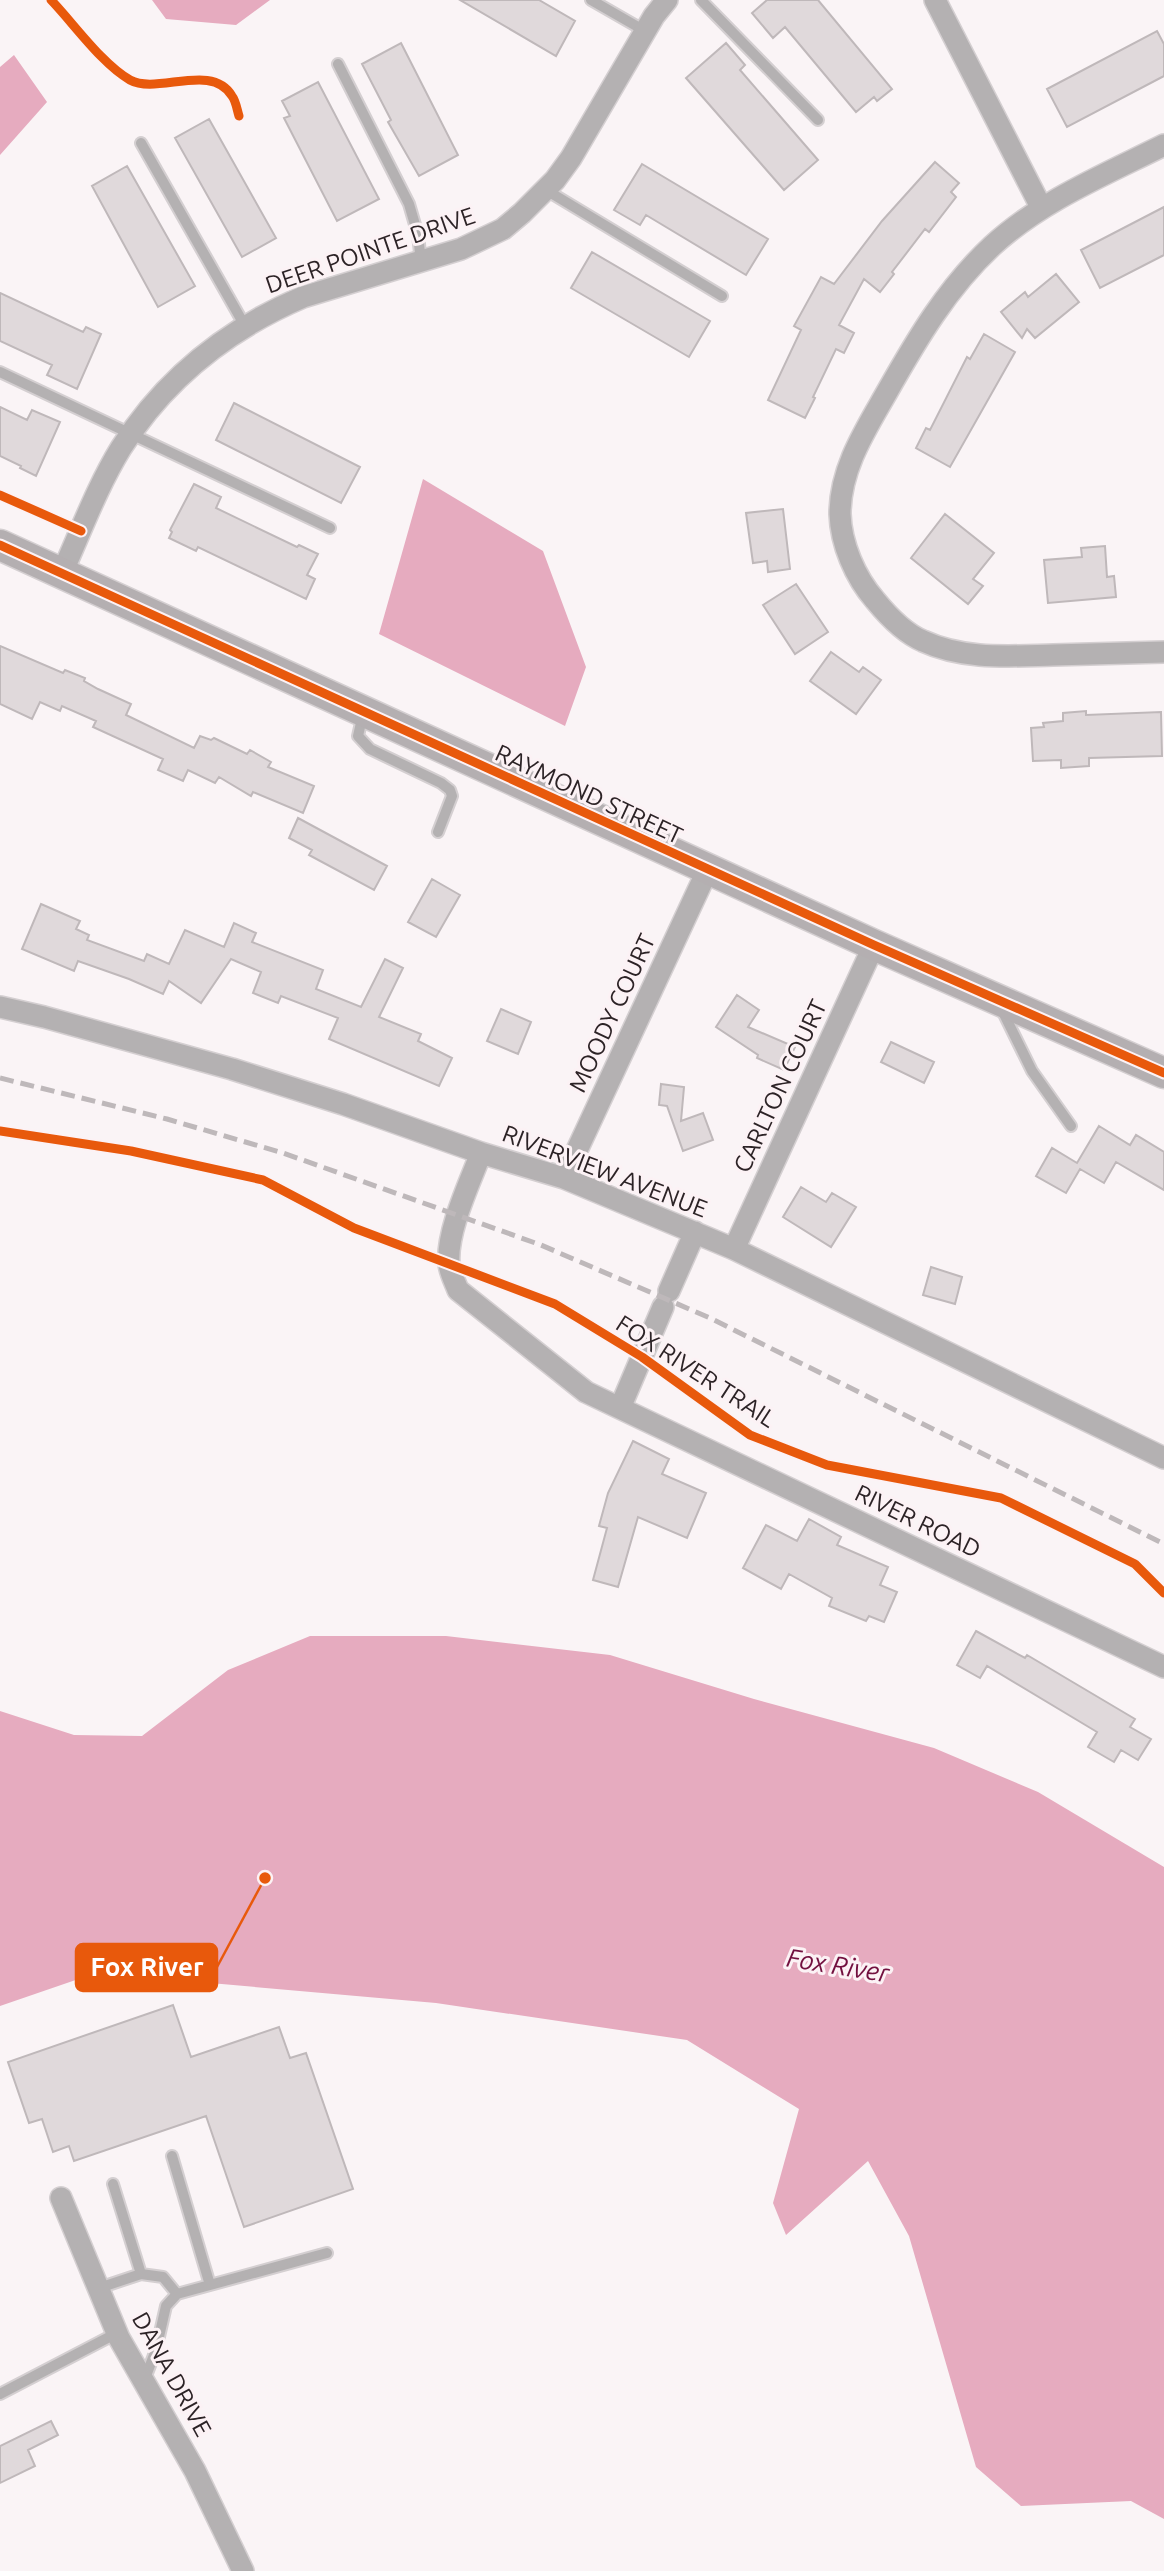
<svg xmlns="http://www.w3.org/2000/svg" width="1164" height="2571" viewBox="0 0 1164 2571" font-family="Ubuntu,sans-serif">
<rect width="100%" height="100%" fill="#faf4f6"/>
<path fill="#e6abbf" d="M152,0H270L236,25L166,19Z
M14,55L47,102L0,155V67Z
M423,479L543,551L586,667L565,726L379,634Z
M310,1636H446L610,1655L754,1699L934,1748L1038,1792L1164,1867V2519L1131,2501L1021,2506L976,2467L909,2236L868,2161L786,2235L773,2203L799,2109L687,2040L436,2003L96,1973L0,2006V1711L74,1735L142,1736L228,1670Z"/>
<path fill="#e0d9db" stroke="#bfb8ba" stroke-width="2" d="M460,0H539L575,21L556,56Z
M767,0H818L892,89L877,101L874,97L856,112L785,27L773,38L752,13Z
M1157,31L1164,44V76L1067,127L1047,89Z
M401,43L458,155L419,176L388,122L391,120L362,64Z
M726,43L745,65L740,70L818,160L784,190L686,78Z
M318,82L379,199L337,221L284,118L290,116L282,101Z
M209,119L276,238L242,257L175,138Z
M935,162L959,183L951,192L956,197L929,232L925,229L892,272L894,274L880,292L864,279L839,325L854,333L844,353L836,349L813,397L815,398L805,418L768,400L801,330L794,326L821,277L834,284L882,221Z
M642,164L768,239L746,275L646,215L640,225L614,210Z
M127,166L195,286L158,307L92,186Z
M1164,207V255L1100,288L1081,250Z
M592,252L710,321L689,357L571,288Z
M1056,274L1079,302L1035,338L1027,329L1022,338L1001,312L1025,292L1028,297Z
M0,293L83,332L86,327L101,334L77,389L47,375L52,365L0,341Z
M984,334L1015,352L950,467L916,448L926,428L930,430L967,357L970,359Z
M234,403L360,467L341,503L216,440Z
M0,407L27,420L32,410L60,422L36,476L20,468L21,466L0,456Z
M194,484L221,497L216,508L297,547L299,545L318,554L307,575L315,579L306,599L198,547L196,551L169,538L172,532L170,530Z
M783,509L790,569L768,572L767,561L753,563L746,513Z
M945,514L994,553L973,579L983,586L968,604L911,558Z
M1105,546L1107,577L1114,576L1116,597L1048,603L1044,560L1082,557L1081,548Z
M796,584L828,632L795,654L763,605Z
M0,646L63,673L65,670L85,678L84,681L98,689L131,704L126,715L194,748L200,736L211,740L214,738L247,754L250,750L271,762L268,767L314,786L303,813L253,792L251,796L219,777L215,783L188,770L183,781L158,770L163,759L93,727L96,721L62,706L60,711L40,702L32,719L0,704Z
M831,652L859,672L863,667L881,680L856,714L810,681Z
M1086,711V715L1161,712L1162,756L1089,758V766L1061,768V760L1033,761L1031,728L1044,727L1043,723L1063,721V713Z
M298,818L387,866L374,890L309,855L312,850L289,838Z
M432,879L460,895L436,937L408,922Z
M41,904L80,921L76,929L89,935L87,940L144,961L147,954L169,964L185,930L224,947L234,923L256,933L252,942L323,970L316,989L361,1007L385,959L403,968L379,1017L421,1034L418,1041L452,1058L439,1086L329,1039L338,1018L281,996L278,1003L253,993L261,972L231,959L201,1003L169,981L163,994L129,979L78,961L74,971L22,949Z
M737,995L759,1010L748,1027L795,1047L784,1070L757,1058L758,1055L716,1027Z
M501,1009L531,1022L518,1054L487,1041Z
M891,1042L934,1062L924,1083L881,1062Z
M661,1084L684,1087L681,1121L703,1113L713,1140L683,1151L667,1106L659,1105Z
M1099,1126L1130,1145L1136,1135L1164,1152V1190L1116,1162L1104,1183L1080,1169L1066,1193L1036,1176L1052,1148L1077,1163Z
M801,1187L826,1202L832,1193L856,1207L831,1247L783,1217Z
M931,1267L962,1277L955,1304L923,1295Z
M633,1441L669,1459L662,1474L706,1493L687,1538L638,1517L618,1587L593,1580L607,1528L599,1526L608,1493Z
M809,1519L841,1537L837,1545L888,1567L880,1585L897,1592L884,1622L869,1616L866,1621L829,1606L832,1598L789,1574L781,1589L743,1568L766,1525L797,1541Z
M976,1631L1025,1658L1027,1655L1135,1719L1130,1727L1151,1739L1138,1760L1121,1750L1114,1762L1088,1747L1097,1732L987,1666L980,1678L957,1665Z
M173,2005L191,2057L279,2027L290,2058L306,2053L353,2189L244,2227L206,2116L74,2161L69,2146L53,2152L42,2119L29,2123L8,2062Z
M51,2421L58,2435L28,2450L35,2466L0,2483V2446Z"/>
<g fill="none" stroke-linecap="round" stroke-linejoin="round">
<defs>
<path id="lane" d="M591,0L645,31
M701,0L818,120
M338,64L409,204L418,235L421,262
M141,143L245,326
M546,190L722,296
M0,372L330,528
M363,714L358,736L370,749L441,783L450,790L452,796L438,832
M1001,1008L1032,1071L1071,1126
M172,2156L210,2285
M113,2184L141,2274L163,2277L177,2294
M99,2288L141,2274
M144,2381L156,2350L166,2306L177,2294L327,2253
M0,2394L117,2333"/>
<path id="street" d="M935,0L1041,207
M1164,145C1104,175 1041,201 992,246C947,288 917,339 887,392C866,429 840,468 840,514C841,544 855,577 875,600C888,616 904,633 923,641C964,660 1009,656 1053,655C1090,654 1127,653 1164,652
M62,573C81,531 97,487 121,448C166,377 228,329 303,297L461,249L503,229L522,213L555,180L571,158L654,16L667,0
M0,1007L44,1017L232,1069L343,1104L481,1153L564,1178L734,1249L1164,1458
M481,1153C470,1182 446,1232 449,1264C450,1273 455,1282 458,1290L586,1392L1164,1667
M564,1178L708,869
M734,1249L874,945
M669,1291L695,1232
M620,1408L663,1307
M61,2198L119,2338L195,2471L243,2571"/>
<path id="secondary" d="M0,545L874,945L1164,1073"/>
</defs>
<use href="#lane" stroke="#d4cfd1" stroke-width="14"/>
<use href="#street" stroke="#d4cfd1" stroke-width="24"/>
<use href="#secondary" stroke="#d4cfd1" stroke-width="33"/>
<use href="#lane" stroke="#b4b1b2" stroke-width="10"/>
<use href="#street" stroke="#b4b1b2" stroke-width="21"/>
<use href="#secondary" stroke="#b4afb1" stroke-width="30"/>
<path stroke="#beb8ba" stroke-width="5" stroke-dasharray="14 7" stroke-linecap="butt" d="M0,1078L167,1119L283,1153L541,1245L710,1318L1164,1544"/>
<defs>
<path id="cycleway" d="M51,0C74,24 102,64 130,80C157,95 212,62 232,96C236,101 237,110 239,116
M0,495L81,531
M0,545L874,945L1164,1073
M0,1131L131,1151L263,1180L354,1228L555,1304L642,1357L750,1435L827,1465L1001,1498L1135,1564L1164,1593"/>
</defs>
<use href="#cycleway" stroke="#fcf2f5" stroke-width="13"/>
<use href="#cycleway" stroke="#e8590c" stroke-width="9"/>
</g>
<g text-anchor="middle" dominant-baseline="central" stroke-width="6" stroke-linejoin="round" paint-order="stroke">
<g font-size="24" fill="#2c2326" stroke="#fcf2f5">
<text transform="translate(370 250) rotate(-19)">DEER POINTE DRIVE</text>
<text transform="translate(589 794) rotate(25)">RAYMOND STREET</text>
<text transform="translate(612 1013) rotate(-65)">MOODY COURT</text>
<text transform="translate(780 1086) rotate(-65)">CARLTON COURT</text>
<text transform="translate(605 1171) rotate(21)">RIVERVIEW AVENUE</text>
<text transform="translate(696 1371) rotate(33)">FOX RIVER TRAIL</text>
<text transform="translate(918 1521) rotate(26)">RIVER ROAD</text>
<text transform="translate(172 2374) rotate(61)">DANA DRIVE</text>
</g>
<g font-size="26" font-style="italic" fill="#72103f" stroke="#fcf2f5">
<text transform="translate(838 1965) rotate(9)">Fox River</text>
</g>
</g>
<path fill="none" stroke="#e8590c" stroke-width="2.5" d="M265 1878L217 1967"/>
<circle fill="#e8590c" stroke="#fcf2f5" stroke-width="2.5" cx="265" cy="1878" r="7"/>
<rect fill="#e8590c" stroke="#e8590c" stroke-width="2.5" x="76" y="1944" width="141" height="47" rx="7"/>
<g font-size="26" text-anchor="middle" font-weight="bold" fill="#fff">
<text x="147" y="1976">Fox River</text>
</g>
</svg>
